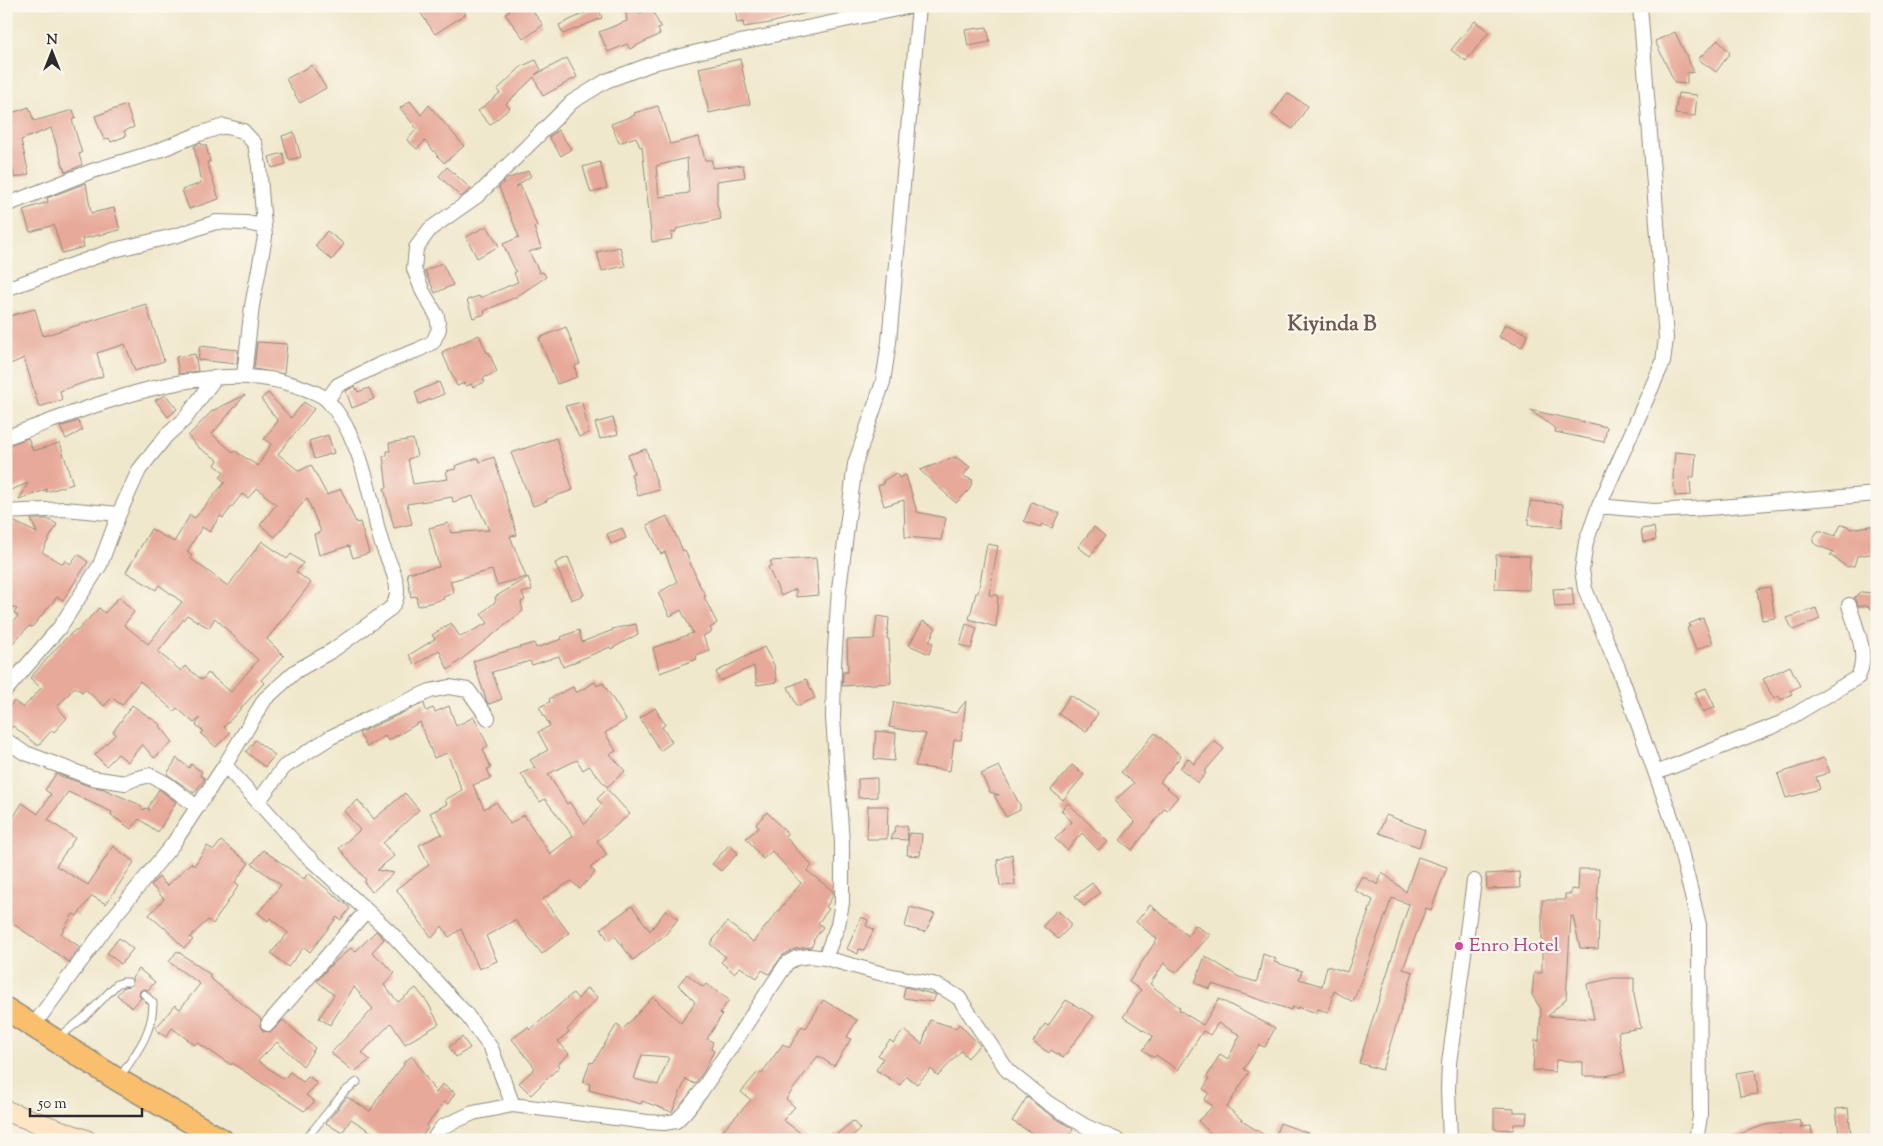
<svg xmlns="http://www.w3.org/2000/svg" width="1883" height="1146" viewBox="0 0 1883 1146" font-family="'Sorts Mill Goudy',serif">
<rect width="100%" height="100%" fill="#fbf7ec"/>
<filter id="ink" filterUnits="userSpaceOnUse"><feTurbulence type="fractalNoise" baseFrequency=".02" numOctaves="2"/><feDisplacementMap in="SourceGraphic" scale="10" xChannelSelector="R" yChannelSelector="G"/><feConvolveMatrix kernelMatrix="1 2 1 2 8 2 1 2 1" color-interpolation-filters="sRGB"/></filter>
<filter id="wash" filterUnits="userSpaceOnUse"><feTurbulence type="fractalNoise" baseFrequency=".0096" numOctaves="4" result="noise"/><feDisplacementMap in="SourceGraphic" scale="20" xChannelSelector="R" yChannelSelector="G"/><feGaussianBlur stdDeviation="1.12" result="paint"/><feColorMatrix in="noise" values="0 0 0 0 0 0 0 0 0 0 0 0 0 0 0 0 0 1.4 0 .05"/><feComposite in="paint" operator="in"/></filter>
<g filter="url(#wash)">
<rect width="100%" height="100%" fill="#f0e8cc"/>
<g id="blocks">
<path fill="#e7a999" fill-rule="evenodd" d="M416,6H460L466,14L435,34Z
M515,6H529L543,25L524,39L505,14Z
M625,6H636L638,14L651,8L661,28L658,29L660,34L630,49L627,44L608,52L599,32L627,21Z
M735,6H816V10L770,23L744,27L743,22L737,23Z
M598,7L602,18L563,34L559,25Z
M1475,21L1489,32L1466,61L1451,50Z
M987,27L990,42L968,46L965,30Z
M1675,32L1694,72L1687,73V84L1675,83L1655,41Z
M1718,40L1730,53L1716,72L1698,59Z
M567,58L577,77L543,96L534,77L506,104L510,108L490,125L478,111L500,93L497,90L522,66L536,60L541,70L535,75Z
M740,59L750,104L709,113L699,68Z
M312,65L326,88L300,103L286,79Z
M1287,93L1308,106L1293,129L1272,115Z
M1678,93L1697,95L1695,116L1675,114Z
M410,101L421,115L429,105L464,146L444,163L425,141L417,149L407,140L417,129L400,108Z
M126,105L134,127L124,131L126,136L111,142L109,138L104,140L95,116Z
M658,106L670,144L699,137L705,160H712V168L743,165L745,177L717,181V204L721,219L676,229V232L671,233L672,239L652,242L642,146L640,147L636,137L619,143L611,124L635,115L634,113ZM687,158L689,193L659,197L656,166Z
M29,107L34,121L73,110L76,118L72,120L82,153L79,154L82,165L65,172L51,128L21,140L29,174L15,178L12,166L6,168V115Z
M558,130L571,149L561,156L549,137Z
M294,132L301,157L289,160L282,136Z
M201,143L202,145H206L210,162H207L219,199L189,209L182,190L201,183L194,146Z
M283,153L286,164L272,168L269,157Z
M600,162L607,188L591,193L583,167Z
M447,167L471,189L461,197L439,176Z
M528,171L531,176L515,187L520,185L537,226L534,227L541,248L529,252L540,273L543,272L546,277L516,297L484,311L485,314L473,318L467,300L479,296L480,298L518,282L514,273L516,272L503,244L519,237L499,187L507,179Z
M86,183L91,213L114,208L120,230L82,239L84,247L62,253L54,225L30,232L23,210L48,202L47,198Z
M487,226L499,246L477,258L466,237Z
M327,231L344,244L332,260L315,246Z
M620,247L625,266L602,271L597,252Z
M442,263L453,285L435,293L425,271Z
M146,304L164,361L135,371L125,344L97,353L103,376L60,391L62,400L39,407L24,358L6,366V317L35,309L43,336Z
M1505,324L1528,334L1522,347L1499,337Z
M566,327L580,364L575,366L577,377L557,384L539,338Z
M479,335L487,353L489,352L497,372L483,378L485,382L473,387L471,384L466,386L464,383L457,386L442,352Z
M257,342L287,344L284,374L254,369Z
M200,346L238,350L237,364L198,360Z
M195,354L198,371L179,374L176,357Z
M439,382L444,394L419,404L415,392Z
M355,386L358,392L369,388L374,399L352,408L346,391Z
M268,393L291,418L304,402L314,409L278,454L299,471L311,465L327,495L341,489L356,523L360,522L369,553L353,558L349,546L319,555L314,534L321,532L307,498L275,537L260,525L276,505L257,488L248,498L242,494L223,518L220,516L210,532L202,527L187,552L192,555L190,558L228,586L262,541L287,559L291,554L303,563L296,572L311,583L267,639L284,656L261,680L264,683L224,727L230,733L216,747L201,734L203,731L196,725L200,718L194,723L177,708L174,711L140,681L122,705L112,698L104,706L85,689L82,692L75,687L57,707L67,718L54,732L52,730L38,746L13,726L8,732L6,731V711L14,701L23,708L41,688L30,678L59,645L75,630L77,631L99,608L105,613L119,597L134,612L124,625L148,644L182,602L159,585L156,590L126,572L151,529L174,542L190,515L195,518L225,482L220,478L224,472L215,465L218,460L199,448L188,436L212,411L245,395L212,434L234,453L235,451L258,466L271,444L264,439L278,421L261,399ZM187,615L209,628L215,618L258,660L231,692L208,673L202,680L185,666L181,671L158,652Z
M166,395L177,409L168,417L155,400Z
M582,402L589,433L579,437L565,406Z
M1530,410L1607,427L1604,442L1555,432L1556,429Z
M613,418L618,434L600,439L595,423Z
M78,421L83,430L66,439L60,427Z
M328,435L334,453L314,459L309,441Z
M28,438L33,451L60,443L73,484L46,492L47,489L19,500L28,483L6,492V446Z
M556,438L573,490L547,499V501L533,506L511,453Z
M413,439L417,456L408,459L413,484L448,479L446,471L456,469L455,466L478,458L480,462L494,457L517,535L510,536L526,577L497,585L492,570L450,581L454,593L443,597L444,599L418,606L416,596L411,597L407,573L439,567L429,528L448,523L451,533L489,530L473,496L453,502L452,497L407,504L412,524L394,528L384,488H387L383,456H387V451H390L389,443Z
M646,449L659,490L638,496L631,474L634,473L628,455Z
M1675,452L1696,454L1694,477H1690L1691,495L1675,496L1673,476Z
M956,457L970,467L963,476L973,480L969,490L956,503L920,470Z
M896,473L899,478L906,475L917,512L946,518L941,540L905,537L904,500L884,506L878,486L884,484L883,481Z
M1530,501L1563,504L1562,527L1528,525Z
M1032,502L1059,513L1052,528L1042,524L1040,527L1024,521Z
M667,516L683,551L685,550L699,584L706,596L704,597L717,623L710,628L712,631L703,636L709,650L696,655L697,659L660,673L653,648L693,633L681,610L670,616L658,593L677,582L665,552L661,554L647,525Z
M31,519H47L57,524L42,552L63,564L65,560L70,564L78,554L88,562L63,600L57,597L32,627L29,626L6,650V629L18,616L14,613L17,609L6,605V521L11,520L37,533Z
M1841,525L1848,526L1850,529L1877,525V553L1857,556L1854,566L1847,567L1830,555L1834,552L1816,545L1813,542V538L1818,531H1822L1835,536Z
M1094,527L1105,536L1090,556L1078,547Z
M1654,527L1656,540L1643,542L1641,529Z
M622,528L626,538L611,544L607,534Z
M987,544L998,546L989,595H998L996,627L969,619L976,593H978Z
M1496,555L1530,556L1529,590L1495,589Z
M568,557L584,595L571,600L555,563Z
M816,558L819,595L796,597V589L781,596L768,567L772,565L770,561Z
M528,577L532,590L522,593L525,600L521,602L523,611L448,670L439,650L415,665L409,655L435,639L432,635L451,623L460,637L488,623L481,614L496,601L495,597Z
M1770,587L1775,618L1762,620L1757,589Z
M1572,588L1574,606L1555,607L1553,589Z
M1860,592L1877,593V613L1867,606H1858L1854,598Z
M1816,608L1820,619L1793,630L1787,618Z
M877,616L889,618L887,639H889L891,683L842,686L843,672H848L847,640L874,639Z
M1703,618L1713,643L1696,650L1687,628L1690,627L1689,624Z
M923,621L936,628L929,641L933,643L929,654L909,645Z
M636,624L638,634L611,649L610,647L563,667L559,656L532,665L530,661L492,672L502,699L489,704L487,702L473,661L534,643L536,648L562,639L561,637L579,630L582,642L613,630L612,629Z
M966,624L977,628L971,649L960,645Z
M764,647L774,665L777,682L757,685L754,666L720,681L716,672Z
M1790,666L1800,686L1790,691L1792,694L1781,700L1779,696L1774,699L1763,679Z
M806,679L815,698L797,706L788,687Z
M595,682L597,686L603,683L626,720L605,733L616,751L610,754L625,771L607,787L589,766L583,770L577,760L548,774L567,804L569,802L585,824L602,804L597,799L607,789L630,814L597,841L607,855L590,868L595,872L580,889L571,881L543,899L569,933L542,954L515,920L486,936L497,961L479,969L461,929L449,937L442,926L432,938L396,889L429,865L419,845L442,834L430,813L447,804L445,800L462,790L447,753L434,758L420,722L388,741L385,736L367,747L359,733L424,703L426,711L433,708L435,712L449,706L456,726L474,717L488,746L483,749L491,768L487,769L491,778L473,785L484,809L496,802L510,824L524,815L550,854L573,836L545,799L540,802L521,774L535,767L530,760L548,750L538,732L550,726L539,707L550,702L549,699L573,687L576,693Z
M1706,688L1715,707L1703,712L1695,692Z
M1070,695L1098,713L1086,732L1058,714Z
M966,701L961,740H954L950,771L915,766L926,734L889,727L894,702L956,713Z
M132,705L161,725L160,726L173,742L154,758L142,744L128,762L118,754L106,766L95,755L116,734L113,732Z
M655,708L665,725L662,727L672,742L660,751L640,718Z
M876,731L896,733L894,761L874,759Z
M1155,733L1181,756L1160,782L1178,797L1167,810L1165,808L1132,850L1120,840L1135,822L1114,801L1134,783L1121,772Z
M255,740L275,755L265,767L246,752Z
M1214,741L1224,749L1204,772L1206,773L1198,783L1180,768L1188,758L1194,764Z
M177,758L189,768L191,764L202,772L200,775L205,779L194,793L167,774Z
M1824,758L1830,772L1816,777L1820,789L1786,798L1778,774Z
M1072,765L1084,775L1063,800L1051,790Z
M999,766L1020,805V810L1006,817L994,795H999L990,792L981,774Z
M56,774L89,786L104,789L138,804L144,810L146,808L150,810L148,808L159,789L176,802L158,832L139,819L131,829L111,815L112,812L68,792L48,820L75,838L56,866L88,885L113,846L134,862L106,904L92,896L77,916L73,914L61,934L80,947L69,962L6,919V830L22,803L38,814L51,794L45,790Z
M877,778V797L858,798V779Z
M405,793L419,810L383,843L394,856L377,870L394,873L372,892L364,882L366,880L339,848L360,830L344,811L358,800L374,819Z
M1068,803L1108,842L1098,850L1082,833L1067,850L1055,839L1072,822L1061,810Z
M868,806H888L887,839H867Z
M767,812L788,834L785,836L812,866L807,871L833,891V896L826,907L829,909L818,923L823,927L813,941L814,942L811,947L794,949L783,955L769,974L762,970L757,978L740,967L734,973L721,962L726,957L710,944L727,922L753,942L801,883L772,851L763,859L746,838L759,828L756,824Z
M1386,815L1425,830L1419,847L1379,833Z
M896,826H907L908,840L891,839Z
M909,833L922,834L920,856L907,855Z
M221,841L249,863L235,882L239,885L213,924L208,920L190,937L193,940L184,948L164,927V928L149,915L164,899L151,885L159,877L167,886L191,863L194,866L207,846L214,850Z
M729,845L738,853L721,871L712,864Z
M263,850L304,879L308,873L350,908L341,920L337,917L310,952L304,947L288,967L271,953L288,933L270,918L268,921L258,913L281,885L252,864Z
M1012,854L1015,885L1000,886L997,860Z
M1418,857L1447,867L1431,910L1426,908L1403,969L1413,972L1382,1070L1359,1063L1409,904L1392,898L1353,1002L1334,991L1328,1012L1318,1009L1317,1013L1298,1007V1009L1292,1007L1291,1010L1212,984L1210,989L1195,983L1205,956L1239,977L1257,982L1263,954L1276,959L1274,962L1302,971L1299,979L1322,986L1327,966L1347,972L1373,900L1354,890L1362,876L1378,885L1382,872L1406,892Z
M1579,869H1599L1596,921H1599L1598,949L1580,948L1573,916H1571L1566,999L1548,1016L1594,1019L1587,984L1613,978H1634V995L1641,1028L1618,1032L1625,1072L1605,1076H1583V1062L1556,1060L1555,1072L1533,1070L1535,1040L1539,1041L1541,1009L1532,995L1534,973H1542V900H1565V894H1571V889L1578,890Z
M1519,872L1520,888L1487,889L1486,874Z
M1092,883L1100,893L1084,906L1075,896Z
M1150,905L1188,936L1195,925L1210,935L1176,973L1164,963L1150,984L1180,1008L1179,1010L1203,1025L1219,999L1275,1028L1265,1047L1259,1045L1244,1069L1249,1072L1227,1107L1248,1125L1273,1140H1218L1198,1121L1213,1106L1204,1100L1209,1093L1203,1089L1209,1079L1207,1077L1220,1054L1228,1059L1240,1035L1218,1023L1210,1035L1203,1031L1178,1070L1156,1055L1154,1058L1143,1050L1153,1036L1123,1017L1141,990L1129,982L1157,939L1136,922Z
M632,906L650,931L666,910L678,919L666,934L633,960L615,936L608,940L601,928Z
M910,907L935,914L925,932L905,927Z
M1057,910L1070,922V927L1058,939L1043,926Z
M861,917L868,920L866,926L874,929L864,950L859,949L858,954L847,949Z
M376,931L384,939L372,952L395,973L384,985L398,1002L416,988L428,1003L439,1024L405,1044L391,1023L362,1053L370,1060L354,1072L331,1053L373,1009L354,987L330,1025L319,1018L334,995L317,981L330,966L351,948L355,952Z
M119,938L133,949L121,964L107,953Z
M177,951L211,975L209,977L261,1019L260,1026L263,1031L271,1032L283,1020L315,1048L303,1066L277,1042L258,1061L284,1079L290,1072L303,1082L309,1076L317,1084L306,1095L315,1102L304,1111L232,1063L231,1065L197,1042L195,1045L172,1028L166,1037L155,1029L175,1005L180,1009L200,984L169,962Z
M139,969L155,982L148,990L143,989L140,991L139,995L141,998L132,1008L117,995L124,987L132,985V978Z
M687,974L703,987L706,984L729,1000L720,1013L722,1015L707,1039L713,1042L711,1049L714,1051L704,1071L695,1084L686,1079L672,1112L642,1101L641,1104L589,1090L590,1084L583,1082L590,1062L593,1063L617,1024L623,1029L653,997L681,1023L695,1002L678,985ZM642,1055L669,1057L658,1085L634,1079Z
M905,987L936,995L933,1002L903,998Z
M587,988L598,998L567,1030L569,1032L558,1041L569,1054L558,1064L560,1066L531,1095L519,1083L535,1068L512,1039L528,1027L530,1030L573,993L578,999Z
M823,1000L857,1020L847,1037L851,1039L834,1066L818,1056L786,1099L795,1107L783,1120L810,1140H730L721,1132L751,1100L741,1092L758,1072L761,1074L783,1044L789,1048L802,1026L806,1028Z
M1066,1000L1094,1016L1063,1058L1051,1050L1049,1053L1033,1042L1045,1024L1048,1026Z
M930,1020L956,1028L959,1024L980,1045L968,1058L961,1051L938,1076L931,1069L917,1084L906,1076L900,1085L876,1070L883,1059L878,1055L890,1040L893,1043L904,1030L922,1044Z
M462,1037L470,1048L456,1057L449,1047Z
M412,1056L436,1093L442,1084L455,1093L448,1104L445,1102L426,1126L428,1128L419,1140H384L351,1119L342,1133L326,1123L347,1097L370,1111L380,1095L404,1065L403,1063Z
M1755,1070L1758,1094L1740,1096L1736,1073Z
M1027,1097L1043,1110L1073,1129L1067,1140H1033L1035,1135L1012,1121Z
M1494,1108L1514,1109V1112H1527L1526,1124H1514L1513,1130L1494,1129Z
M1848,1108L1851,1134L1839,1135L1836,1109Z
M1800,1120L1802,1126L1800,1127L1811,1126L1813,1140H1782L1781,1134L1764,1140H1729L1728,1138L1765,1125Z
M853,1121L860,1129L848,1140H830Z
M1280,1123L1322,1138V1140H1293L1276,1134Z"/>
</g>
</g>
<g filter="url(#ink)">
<use href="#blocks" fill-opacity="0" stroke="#8e8a7c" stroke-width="1"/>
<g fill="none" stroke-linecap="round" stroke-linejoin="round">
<defs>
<path id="service" d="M58,1038L87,1015L117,984L123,982H128
M119,1078C135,1055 153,1033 153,1003L144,994
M305,1140L344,1092L357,1082"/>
<path id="minor" d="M1640,6L1666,338L1663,362L1599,506L1586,542L1582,570L1585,589L1619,670L1676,831L1699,925L1700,1117L1696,1140
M6,205L92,171L155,152L199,134L224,126L243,131L255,144L259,166L265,237L252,306L244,376
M6,289L114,250L178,235L216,222L246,223L263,226
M327,400L338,385L381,364L418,350L433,342L439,329L437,316L423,292L414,269L416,248L430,229L477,196L572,102L606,81L657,62L726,45L911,6
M6,437C91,408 201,358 291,384C301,387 322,394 328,401C355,431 366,474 374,512C376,522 378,532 381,541C387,561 407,590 391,608L333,650L296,671L265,699L225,765L173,844L112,919L33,1026
M1599,506L1653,511L1708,508L1877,494
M6,512L65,509L119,514
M6,690L60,627L100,565L119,514L139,470L167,435L184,420L215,378
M6,740L23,752L92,778L125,783L134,779L150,775L167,784L197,807
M225,765L304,853L390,932L466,1014L491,1048L513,1105
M1656,773L1781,723L1858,677C1869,654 1856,629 1849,605
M258,802L284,767L331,737L372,717L430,691L449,687L468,690L488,718
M825,958L838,925L842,903V842L833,718L834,664L839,589L855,464L883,382L889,342L919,6
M268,1024L366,911
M433,1140L442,1127L473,1113L513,1105L647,1122L664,1123L676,1121L685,1112L700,1093L787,963L796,958L810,956L825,958L883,974L933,984L948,991L959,998L1008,1071L1048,1103L1085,1126L1117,1140
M1450,1140L1448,1090L1449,1063L1474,881"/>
<path id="secondary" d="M6,1111L86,1140"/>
<path id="primary" d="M6,1009L118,1080L222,1140"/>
</defs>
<use href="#service" stroke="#8e8a7c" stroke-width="9"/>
<use href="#minor" stroke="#8e8a7c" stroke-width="16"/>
<use href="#secondary" stroke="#8e8a7c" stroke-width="22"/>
<use href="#primary" stroke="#8e8a7c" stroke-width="25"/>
<use href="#service" stroke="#fff" stroke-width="7"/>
<use href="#minor" stroke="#fff" stroke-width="14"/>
<use href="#secondary" stroke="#fde5c5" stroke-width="20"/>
<use href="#primary" stroke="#f9bf6d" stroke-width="22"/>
</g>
</g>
<circle fill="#d1479c" stroke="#fbf7ec" stroke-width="2" cx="1459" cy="946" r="5"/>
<g text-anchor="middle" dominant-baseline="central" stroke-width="4.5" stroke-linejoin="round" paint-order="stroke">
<g font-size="19" fill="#b23c85" stroke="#fbf7ec" text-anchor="start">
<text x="1469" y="946">Enro Hotel</text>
</g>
<g font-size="21" font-weight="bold" fill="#6d5752" stroke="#fbf7ec">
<text x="1332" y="325">Kiyinda B</text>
</g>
</g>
<rect width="1883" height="1146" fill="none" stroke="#fbf7ec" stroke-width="25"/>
<g transform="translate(52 52)" stroke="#fbf7ec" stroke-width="4" paint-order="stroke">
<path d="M0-4L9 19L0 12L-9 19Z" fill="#2b2b2b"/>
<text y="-8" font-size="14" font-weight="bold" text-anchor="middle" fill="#2b2b2b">N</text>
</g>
<path d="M30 1108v8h112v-8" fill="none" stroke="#2b2b2b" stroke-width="2.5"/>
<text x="38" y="1108" font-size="15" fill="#2b2b2b" stroke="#fbf7ec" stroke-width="4" paint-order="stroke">50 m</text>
</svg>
